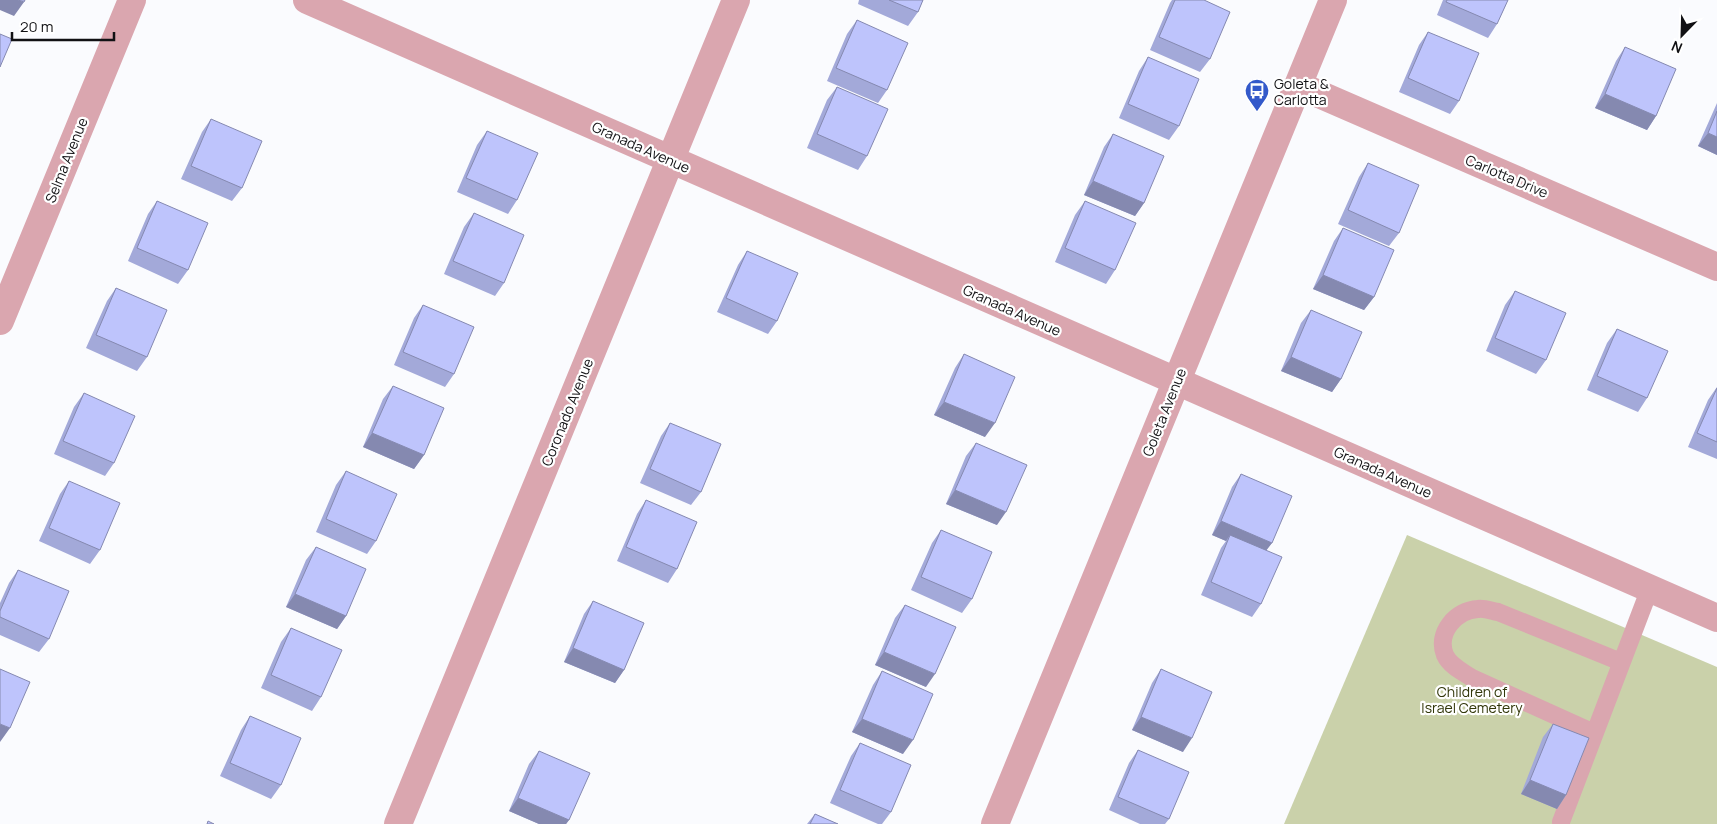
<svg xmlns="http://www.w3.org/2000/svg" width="1717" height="824" viewBox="0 0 1717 824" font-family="Manrope,sans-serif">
<rect width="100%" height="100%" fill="#fafbfe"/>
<path fill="#cad1aa" d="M1407,535L1717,667V824H1284Z"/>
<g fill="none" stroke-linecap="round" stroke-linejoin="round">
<path stroke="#daa6af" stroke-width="18" d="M1594,733L1472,678C1463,672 1450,666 1445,655C1436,633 1456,610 1478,609C1484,608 1492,611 1498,612L1621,662
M1561,822L1650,588"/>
<path stroke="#daa6af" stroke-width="28" d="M307,0L1717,618
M1298,85L1717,267
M0,321L132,0
M398,824L736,0
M995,824L1333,0"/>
</g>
<path fill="#a3a9d9" d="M859,0H923L918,12L908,26L858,4Z
M1172,0H1204L1210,59L1200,72L1150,50L1170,3Z
M1443,0H1508L1497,24L1488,38L1437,15Z
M857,20L887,90L878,103L827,81L847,34Z
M1428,32L1459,101L1450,114L1399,92L1419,45Z
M1625,47L1656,116L1647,130L1595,108L1616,61Z
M1148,57L1179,126L1169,140L1119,118L1139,71Z
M837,87L867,156L858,170L807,148L827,100Z
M1717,103V155L1698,146Z
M211,119L242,188L232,201L181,179L202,132Z
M487,131L517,200L508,214L457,192L477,145Z
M1113,134L1144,203L1135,216L1084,195L1104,147Z
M1368,163L1399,233L1389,246L1338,224L1359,177Z
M157,201L188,270L178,284L128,261L148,214Z
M1085,201L1115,270L1106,284L1055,262L1075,215Z
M474,213L504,283L495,296L444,274L464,227Z
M1343,228L1374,297L1364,310L1313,289L1334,241Z
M747,251L777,321L768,334L717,312L738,265Z
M116,288L147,357L137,371L86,348L107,301Z
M1515,291L1546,360L1536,374L1486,351L1505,305Z
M423,305L454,374L445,387L394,365L414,318Z
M1311,310L1341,379L1332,392L1281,371L1301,323Z
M1617,329L1647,398L1638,412L1587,390L1607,343Z
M964,354L985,437L934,415L955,368Z
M393,386L424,455L414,469L363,447L383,399Z
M1717,387V459L1688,447L1708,400Z
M84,393L114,463L105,476L54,454L74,407Z
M670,423L701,492L691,505L640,483L661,436Z
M976,443L997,525L946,504L966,456Z
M346,471L376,541L367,554L316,532L336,485Z
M1241,474L1272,543L1266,550L1261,604L1252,617L1201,595L1221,548L1226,541L1212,535L1232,487Z
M69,481L100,550L90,564L39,541L60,494Z
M646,500L677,569L668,583L617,561L637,514Z
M941,530L972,599L962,613L911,590L932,543Z
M316,547L346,616L337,629L286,607L306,560Z
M18,570L49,639L39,652L0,635V603L9,583Z
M593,601L624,670L615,683L564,662L584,614Z
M905,605L926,687L875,665L895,618Z
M291,628L321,697L312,711L261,688L281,642Z
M1161,669L1183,752L1132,730L1152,683Z
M882,671L903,754L852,732L873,685Z
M250,716L281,785L271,799L220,776L241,730Z
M1553,724L1566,795L1557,809L1521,794L1543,737Z
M860,743L891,812L882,824H878L830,803L851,756Z
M1138,750L1169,819L1165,824H1140L1109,810L1129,763Z
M539,751L569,820L566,824H539L509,811L529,764Z
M815,814L838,824H807Z"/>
<path fill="#8589b0" d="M0,0H18L24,2L14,16L0,10Z
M1605,94L1656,116L1647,130L1595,108Z
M1708,133L1717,137V155L1698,146Z
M1093,181L1144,203L1135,216L1084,195Z
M1323,275L1374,297L1364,310L1313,289Z
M1291,357L1341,379L1332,392L1281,371Z
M944,402L995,423L985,437L934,415Z
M372,433L424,455L414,469L363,447Z
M955,490L1006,512L997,525L946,504Z
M1221,521L1272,543L1262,556L1230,535L1226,541L1212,535Z
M295,594L346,616L337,629L286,607Z
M573,648L624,670L615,683L564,662Z
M884,652L935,674L926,687L875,665Z
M1141,717L1192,738L1183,752L1132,730Z
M862,719L913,740L903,754L852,732Z
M0,724L10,728L0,742Z
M1530,780L1566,795L1557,809L1521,794Z
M518,798L569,820L566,824H539L509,811Z"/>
<path fill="#bec4fc" stroke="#8589b0" d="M18,0H25L24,2Z
M889,0H923L918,12Z
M1175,0H1204L1230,12L1210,59L1159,37Z
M1447,0H1508L1497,24L1446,2Z
M857,20L908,43L887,90L836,68Z
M1428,32L1479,53L1459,101L1408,78Z
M0,34L12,39L0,67Z
M1625,47L1676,69L1656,116L1605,94Z
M1148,57L1199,79L1179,126L1128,104Z
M837,87L888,109L867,156L817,134Z
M1717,111V137L1708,133Z
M211,119L262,141L242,188L191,166Z
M487,131L538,153L517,200L466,178Z
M1113,134L1164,156L1144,203L1093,181Z
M1368,163L1419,185L1399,233L1348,210Z
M157,201L208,223L188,270L137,248Z
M1085,201L1136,223L1115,270L1065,248Z
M474,213L524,235L504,283L453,261Z
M1343,228L1394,250L1374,297L1323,275Z
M747,251L798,273L777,321L726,298Z
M116,288L167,310L147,357L96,335Z
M1515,291L1566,313L1546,360L1495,338Z
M423,305L474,327L454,374L403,352Z
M1311,310L1362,332L1341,379L1291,357Z
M1617,329L1668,351L1647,398L1597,376Z
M964,354L1015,377L995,423L944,402Z
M393,386L444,408L424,455L372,433Z
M1717,388V442L1697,433Z
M84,393L135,416L114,463L63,441Z
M670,423L721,444L701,492L650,469Z
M976,443L1027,465L1006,512L955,490Z
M346,471L397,494L376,541L326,519Z
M1241,474L1292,496L1272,543L1221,521Z
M69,481L120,503L100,550L49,528Z
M646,500L697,522L677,569L626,547Z
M941,530L992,552L972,599L921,577Z
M1230,535L1282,557L1261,604L1211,582Z
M316,547L366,569L346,616L295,594Z
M18,570L69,591L49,639L0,617V611Z
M593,601L644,623L624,670L573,648Z
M905,605L956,627L935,674L884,652Z
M291,628L342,650L321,697L271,675Z
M0,669L30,682L10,728L0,724Z
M1161,669L1212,692L1192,738L1141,717Z
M882,671L933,694L913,740L862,719Z
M250,716L301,738L281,785L230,763Z
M1553,724L1589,738L1566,795L1530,780Z
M860,743L911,765L891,812L840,790Z
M1138,750L1189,772L1169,819L1118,797Z
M539,751L590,773L569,820L518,798Z
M815,814L838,824H810Z
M208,821L214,824H207Z"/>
<defs>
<symbol id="bus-pin" viewBox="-11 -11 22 30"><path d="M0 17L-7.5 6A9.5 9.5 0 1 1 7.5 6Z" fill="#3359ca" stroke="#fff"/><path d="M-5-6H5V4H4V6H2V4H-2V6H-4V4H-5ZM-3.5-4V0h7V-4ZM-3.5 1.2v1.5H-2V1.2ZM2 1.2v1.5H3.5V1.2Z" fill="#fff"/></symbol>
</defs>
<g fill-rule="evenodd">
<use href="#bus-pin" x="1243" y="77" width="28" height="38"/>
</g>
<g text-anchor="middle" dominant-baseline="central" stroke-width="4.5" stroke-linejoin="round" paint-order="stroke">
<g font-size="14" fill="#111114" stroke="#fff" text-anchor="start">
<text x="1274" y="83">Goleta &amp;<tspan x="1274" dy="16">Carlotta</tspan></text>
</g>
<g font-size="14" fill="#111114" stroke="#fff">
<text transform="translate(641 147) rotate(24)">Granada Avenue</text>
<text transform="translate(66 160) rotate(-68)">Selma Avenue</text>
<text transform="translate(1507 176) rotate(23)">Carlotta Drive</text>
<text transform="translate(1012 310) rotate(24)">Granada Avenue</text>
<text transform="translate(567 412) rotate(-68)">Coronado Avenue</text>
<text transform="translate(1164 412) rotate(-68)">Goleta Avenue</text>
<text transform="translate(1383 472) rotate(24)">Granada Avenue</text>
</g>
<g font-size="14" fill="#313609" stroke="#fff">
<text x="1472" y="691">Children of<tspan x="1472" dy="16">Israel Cemetery</tspan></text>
</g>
</g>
<g transform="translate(1682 35) rotate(203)" stroke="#ffffff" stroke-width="4" paint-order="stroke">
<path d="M0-4L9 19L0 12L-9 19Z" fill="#111114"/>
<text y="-8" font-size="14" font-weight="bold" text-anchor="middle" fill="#111114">N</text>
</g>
<path d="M12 32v8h102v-8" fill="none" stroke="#111114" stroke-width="2.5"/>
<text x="20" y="32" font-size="15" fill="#111114" stroke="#ffffff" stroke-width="4" paint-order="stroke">20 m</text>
</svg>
